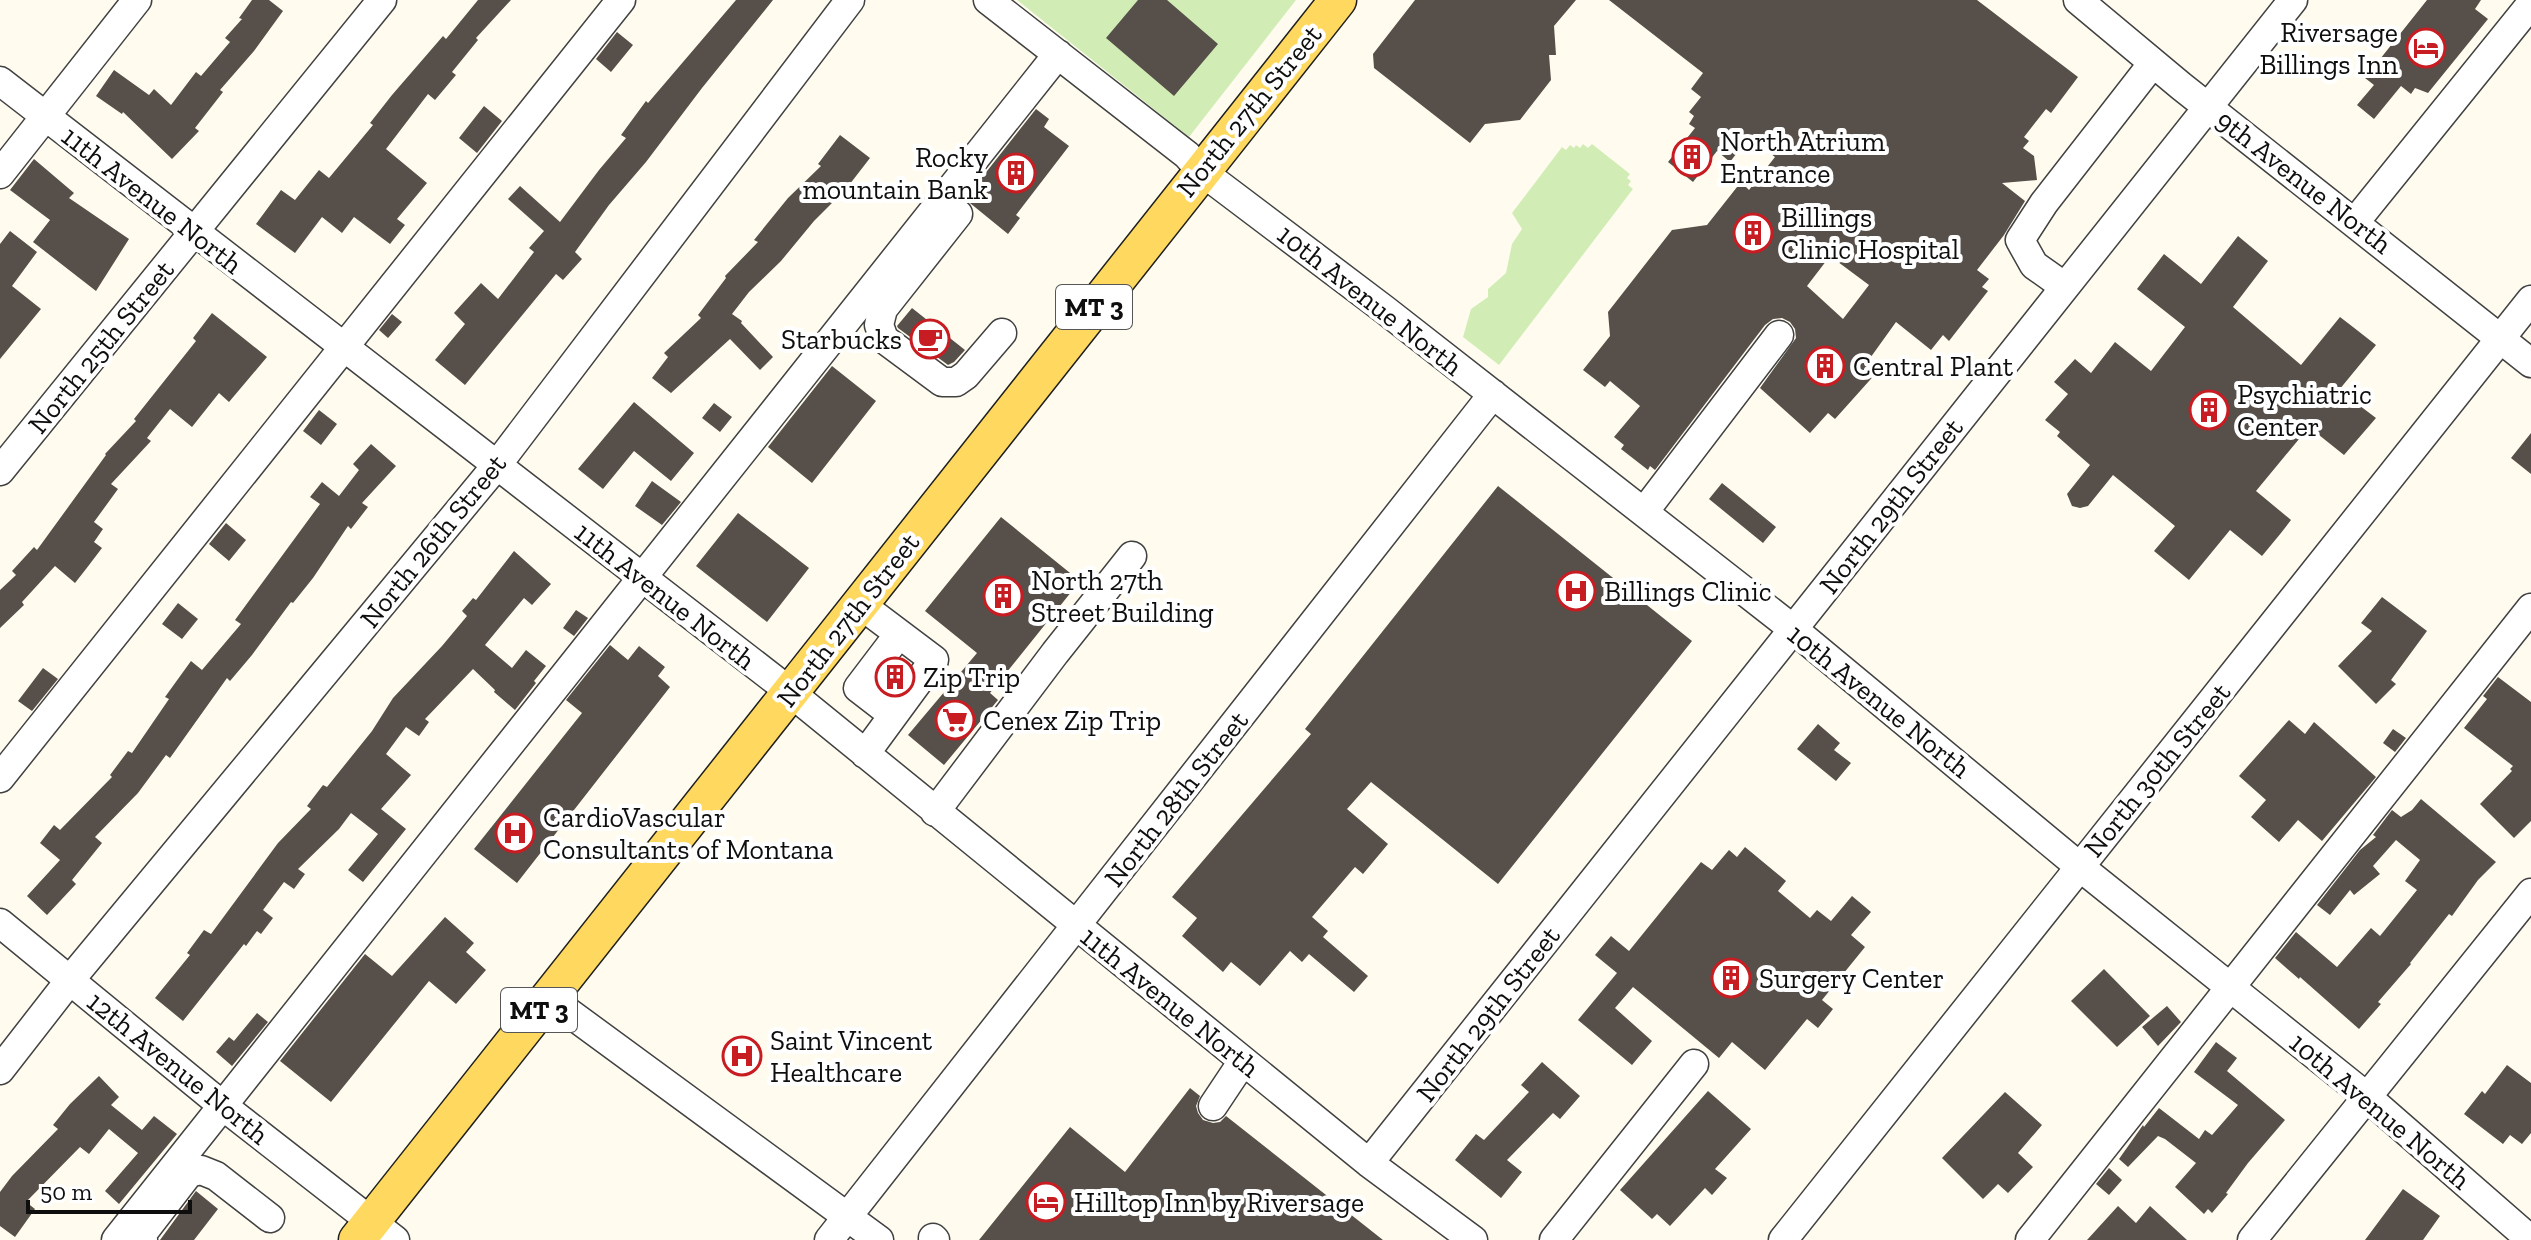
<svg xmlns="http://www.w3.org/2000/svg" width="2531" height="1240" viewBox="0 0 2531 1240" font-family="'Zilla Slab',serif">
<rect width="100%" height="100%" fill="#fffcef"/>
<path fill="#d1edb5" d="M1017,0H1296L1189,137Z
M1583,144L1588,148L1592,144L1630,174L1627,178L1631,181L1628,185L1633,189L1499,365L1463,337L1471,309L1488,297V289L1506,273L1512,244L1522,229L1512,213L1562,147L1566,150L1570,145L1574,148L1576,145L1580,148Z"/>
<path fill="#574f49" fill-rule="evenodd" d="M252,0H269L283,11L254,51L220,90L223,92L195,128L199,131L172,159L123,112L122,114L96,96L114,70L149,95L154,89L171,105L196,72L201,76L230,42L225,38L242,19L239,18Z
M478,0H511L476,38L478,40L452,72L456,75L435,100L428,94L386,149L427,183L397,219L405,225L390,244L354,217L342,233L322,217L295,253L256,224L281,190L295,200L319,170L329,178L373,125L370,123L392,95L443,36L446,39Z
M736,0H773L702,88L646,162L609,205L575,252L582,259L563,280L556,274L465,385L435,360L465,324L454,313L481,283L498,299L534,252L529,248L544,231L508,199L520,186L560,222L599,170L626,138L621,135L646,101L648,103Z
M1138,0H1167L1218,44L1174,96L1106,38Z
M1415,0H1576L1554,26L1556,55H1549L1551,80L1520,120L1485,124L1470,143L1374,68L1373,54Z
M1609,0H1977L2078,77L2051,113L2046,109L2024,137L2029,141L2023,148L2034,156L2037,180L2002,183L2025,201L2004,235L1977,270L1989,279L1982,287L1988,291L1949,341L1943,335L1931,350L1896,322L1868,361L1878,371L1835,419L1828,413L1810,433L1760,388L1796,338L1795,329L1790,322L1782,318L1773,319L1765,325L1655,470L1650,466L1648,470L1621,449L1624,445L1614,437L1640,406L1610,381L1605,387L1583,370L1610,336L1608,312L1672,230L1707,225L1741,182L1749,190L1775,157L1749,137L1730,162L1717,151L1693,182L1668,162L1695,128L1689,124L1694,116L1689,112L1701,97L1691,89L1703,73ZM1830,256L1869,285L1843,319L1807,286Z
M2427,0H2481L2475,9L2488,19L2428,93L2415,88L2411,94L2401,86L2374,119L2357,105L2374,85L2365,78Z
M617,32L633,45L611,72L596,59Z
M484,106L502,121L477,153L459,138Z
M1036,109L1049,119L1044,127L1069,146L1016,215L1020,218L1008,234L965,199Z
M840,135L870,158L846,189L814,221L781,261L749,292L732,314L742,321L741,323L773,357L760,370L730,339L671,393L652,378L668,357L664,353L701,318L698,315L726,278L725,276L758,242L754,240L788,198L821,166L818,164Z
M34,159L74,193L69,198L129,239L96,291L33,242L50,220L10,190Z
M10,231L37,252L12,286L41,309L0,359V244Z
M2238,236L2268,261L2233,307L2301,365L2340,317L2353,327L2376,345L2339,390L2376,418L2344,455L2309,427L2256,491L2291,520L2281,533L2262,556L2230,530L2189,580L2154,551L2175,526L2113,475L2088,506L2080,508L2072,506L2067,494L2090,465L2057,436L2060,432L2045,420L2068,394L2054,382L2075,359L2091,373L2115,342L2151,371L2185,327L2137,289L2164,254L2201,284Z
M912,308L965,350L954,362L948,365L898,328L897,326Z
M212,313L267,357L229,402L219,393L192,427L170,409L147,438L151,441L111,484L118,489L94,522L103,529L94,542L102,548L86,569L75,583L55,566L22,602L24,605L0,628V590L16,575L12,571L34,547L37,550L106,455L105,454L136,421L134,419L196,341L193,338Z
M392,314L402,322L388,338L379,330Z
M832,366L876,401L812,483L768,447Z
M634,402L694,453L671,481L634,451L603,489L578,469Z
M714,403L732,417L720,432L702,418Z
M319,410L337,424L321,445L303,431Z
M2531,433V474L2511,458Z
M371,444L396,466L362,503L368,507L351,529L348,526L313,578L293,603L291,602L252,655L230,681L227,678L170,758L166,755L138,793L95,837L102,843L72,880L76,884L47,915L27,896L60,860L40,843L54,825L60,830L112,777L110,775L128,751L132,753L169,699L165,697L191,661L202,670L241,624L235,620L320,504L310,497L322,482L339,496L359,470L353,464Z
M652,481L681,502L662,525L635,506Z
M1722,483L1776,527L1763,543L1709,499Z
M1498,486L1692,641L1498,884L1371,782L1347,809L1388,844L1363,874L1355,867L1312,917L1328,931L1323,937L1368,976L1354,992L1309,954L1302,962L1290,951L1260,986L1231,962L1223,972L1182,936L1197,918L1172,897L1311,734L1305,729Z
M738,513L809,568L767,622L696,566Z
M1001,517L1080,581L990,693L998,700L944,765L908,735L977,653L925,611Z
M226,523L246,540L229,561L209,544Z
M514,551L551,584L532,605L524,598L485,645L512,668L526,650L546,666L534,681L536,683L515,710L494,692L495,690L473,669L425,719L429,722L419,736L406,727L386,754L411,775L381,809L406,829L363,882L348,870L378,834L351,813L339,829L298,869L305,874L294,889L284,882L263,910L273,918L261,934L257,931L246,946L244,944L183,1021L155,998L190,955L187,953L204,930L211,934L278,843L311,809L307,806L323,785L327,787L372,731L393,698L442,646L467,616L462,611L473,598L476,600Z
M2382,597L2427,631L2391,680L2396,684L2376,704L2338,666L2372,631L2361,623Z
M178,603L198,619L182,639L162,624Z
M576,610L588,618L574,636L563,628Z
M610,645L628,660L639,646L665,667L658,676L670,687L517,883L474,849L582,713L566,700Z
M902,659L910,665L890,691L882,685Z
M43,668L58,679L32,711L18,701Z
M2498,677L2531,702V821L2514,838L2480,804L2512,771L2510,769L2513,766L2464,728L2487,699L2483,696Z
M2289,720L2305,734L2314,722L2376,777L2322,841L2298,820L2279,842L2251,817L2266,800L2239,776Z
M1818,724L1840,743L1834,750L1851,763L1836,781L1797,749Z
M2393,729L2406,738L2395,752L2383,743Z
M2421,799L2496,862L2478,880L2452,916L2449,914L2410,963L2411,964L2378,1002L2381,1004L2359,1029L2300,977L2299,979L2275,958L2296,932L2337,967L2371,928L2380,936L2417,890L2405,881L2420,860L2396,840L2373,866L2380,874L2354,895L2350,890L2330,915L2317,905L2360,850L2376,837L2373,835L2392,810L2401,817L2412,810Z
M1745,847L1786,881L1778,891L1810,918L1817,910L1831,921L1852,896L1871,912L1851,935L1865,947L1822,1000L1833,1009L1818,1028L1807,1019L1765,1070L1732,1042L1719,1058L1633,987L1615,1008L1652,1041L1632,1065L1578,1020L1617,973L1595,955L1611,936L1629,951L1701,862L1712,870L1729,850L1737,857Z
M445,917L474,943L466,952L486,970L456,1004L429,981L331,1102L280,1061L365,954L392,976Z
M2104,969L2150,1016L2117,1047L2071,1001Z
M2167,1006L2181,1022L2158,1046L2142,1027Z
M257,1013L268,1022L232,1066L216,1052L229,1037L234,1041Z
M2216,1042L2237,1058L2227,1071L2285,1120L2248,1163L2226,1193L2228,1194L2212,1213L2208,1209L2204,1214L2175,1187L2196,1163L2165,1139L2158,1136L2128,1167L2119,1159L2143,1125L2144,1127L2159,1108L2199,1139L2205,1130L2212,1135L2238,1105L2194,1072Z
M1542,1062L1580,1096L1560,1119L1553,1113L1507,1160L1522,1172L1501,1198L1455,1160L1476,1134L1484,1140L1529,1092L1521,1085Z
M2507,1065L2531,1083V1133L2522,1144L2510,1135L2503,1144L2464,1114L2482,1091L2485,1094Z
M99,1076L119,1097L111,1105L142,1130L154,1116L177,1134L119,1204L105,1191L138,1153L109,1129L89,1154L80,1147L26,1202L35,1209L15,1237L0,1226V1192L12,1176L58,1129L53,1125L70,1104Z
M1190,1088L1200,1096L1196,1106L1198,1113L1203,1120L1213,1123L1220,1122L1226,1116L1383,1240H979L1070,1127L1125,1172Z
M1708,1091L1751,1129L1715,1169L1727,1178L1712,1195L1705,1188L1670,1226L1657,1214L1652,1219L1620,1190Z
M2005,1092L2042,1125L2018,1153L2033,1167L2008,1193L1998,1184L1983,1199L1942,1158Z
M2109,1168L2122,1180L2109,1195L2096,1184Z
M2403,1189L2440,1216L2423,1240H2365Z
M196,1191L218,1209L194,1240H160Z
M2118,1206L2136,1223L2150,1206L2187,1240H2087Z"/>
<g fill="none" stroke-linecap="round" stroke-linejoin="round">
<defs>
<path id="minor" d="M988,0L1187,155L1201,171L1385,310L1793,629L2080,867L2366,1096L2531,1240
M2078,0L2181,86L2531,363
M0,81L775,680L1369,1163L1473,1240
M0,174L137,0
M958,214L883,309L879,325L884,339L942,382H956L966,375L1002,333
M2355,222L2531,4
M2065,287L2034,265L2020,240L2044,203L2153,63
M0,471L382,0
M1644,512L1779,335
M861,605L934,660L865,754
M893,715L858,688L899,634
M0,778L621,0
M935,812L1055,653L1132,556
M0,923L223,1106L395,1240
M549,998L879,1240
M0,1070L70,980L497,465L850,0
M1213,1106L1243,1061
M1369,1163L2293,0
M933,1238L935,1240
M116,1240L1058,54
M143,1240L142,1234L189,1173L201,1170L216,1176L270,1218
M829,1240L1493,394
M1554,1240L1694,1064
M1783,1240L2531,300
M2030,1240L2531,608
M2252,1240L2531,893"/>
<path id="major" d="M357,1240L1338,0"/>
</defs>
<use href="#minor" stroke="#414141" stroke-width="31"/>
<use href="#major" stroke="#1f1f1f" stroke-width="39"/>
<use href="#minor" stroke="#fff" stroke-width="28"/>
<use href="#major" stroke="#ffd95f" stroke-width="36"/>
</g>
<defs>
<symbol id="hotel-ring" viewBox="-11 -11 22 22"><circle r="9.5" fill="#fff" stroke="#c81c23" stroke-width="1.5"/><path d="M-6-4.5h1.5V1H6V5H4.5V3h-9V5H-6ZM-4 0a1.8 1.8 0 1 1 3.6 0ZM.5 0V-2.5h3Q6-2.5 6 0Z" fill="#c81c23"/></symbol>
<symbol id="building-ring" viewBox="-11 -11 22 22"><circle r="9.5" fill="#fff" stroke="#c81c23" stroke-width="1.5"/><path d="M-4-6H4V6H1V3H-1V6H-4ZM-2.5-4.3h1.7v1.8h-1.7ZM.8-4.3h1.7v1.8H.8ZM-2.5-1h1.7V.8h-1.7ZM.8-1h1.7V.8H.8Z" fill="#c81c23"/></symbol>
<symbol id="cafe-ring" viewBox="-11 -11 22 22"><circle r="9.5" fill="#fff" stroke="#c81c23" stroke-width="1.5"/><path d="M-5.5-4.5H6V0H3Q3 3.5 0 3.5H-2.5Q-5.5 3.5-5.5 0ZM3-3.2v2h1.7v-2ZM-6 4.5H4V6H-6Z" fill="#c81c23"/></symbol>
<symbol id="hospital-ring" viewBox="-11 -11 22 22"><circle r="9.5" fill="#fff" stroke="#c81c23" stroke-width="1.5"/><path d="M-5-5h3v3.5h4V-5h3V5h-3V1.5h-4V5h-3Z" fill="#c81c23"/></symbol>
<symbol id="supermarket-ring" viewBox="-11 -11 22 22"><circle r="9.5" fill="#fff" stroke="#c81c23" stroke-width="1.5"/><path d="M-6-5.5h2.5l.6 2H6L4.5 2H-2.5L-4.4-4H-6ZM-1.5 3.2a1.3 1.3 0 1 0 .1 0ZM3 3.2a1.3 1.3 0 1 0 .1 0Z" fill="#c81c23"/></symbol>
</defs>
<g fill-rule="evenodd">
<use href="#hotel-ring" x="2404" y="26" width="44" height="44"/>
<use href="#building-ring" x="1670" y="135" width="44" height="44"/>
<use href="#building-ring" x="994" y="151" width="44" height="44"/>
<use href="#building-ring" x="1731" y="211" width="44" height="44"/>
<use href="#cafe-ring" x="908" y="317" width="44" height="44"/>
<use href="#building-ring" x="1803" y="344" width="44" height="44"/>
<use href="#building-ring" x="2187" y="388" width="44" height="44"/>
<use href="#hospital-ring" x="1554" y="569" width="44" height="44"/>
<use href="#building-ring" x="981" y="574" width="44" height="44"/>
<use href="#building-ring" x="873" y="655" width="44" height="44"/>
<use href="#supermarket-ring" x="933" y="698" width="44" height="44"/>
<use href="#hospital-ring" x="493" y="811" width="44" height="44"/>
<use href="#building-ring" x="1709" y="956" width="44" height="44"/>
<use href="#hospital-ring" x="720" y="1034" width="44" height="44"/>
<use href="#hotel-ring" x="1024" y="1180" width="44" height="44"/>
</g>
<g text-anchor="middle" dominant-baseline="central" stroke-width="8" stroke-linejoin="round" paint-order="stroke">
<g fill="#fff" stroke="#565656" stroke-width="2">
<rect x="1056" y="285" width="76" height="44" rx="6"/>
<rect x="501" y="988" width="76" height="44" rx="6"/>
</g>
<g font-size="26" font-weight="bold" fill="#0e0e0e">
<text x="1094" y="307">MT 3</text>
<text x="539" y="1010">MT 3</text>
</g>
<g font-size="28" fill="#0e0e0e" stroke="#fff" text-anchor="start">
<text x="2398" y="32" text-anchor="end">Riversage<tspan x="2398" dy="32">Billings Inn</tspan></text>
<text x="1720" y="141">North Atrium<tspan x="1720" dy="32">Entrance</tspan></text>
<text x="988" y="157" text-anchor="end">Rocky<tspan x="988" dy="32">mountain Bank</tspan></text>
<text x="1781" y="217">Billings<tspan x="1781" dy="32">Clinic Hospital</tspan></text>
<text x="902" y="339" text-anchor="end">Starbucks</text>
<text x="1853" y="366">Central Plant</text>
<text x="2237" y="394">Psychiatric<tspan x="2237" dy="32">Center</tspan></text>
<text x="1031" y="580">North 27th<tspan x="1031" dy="32">Street Building</tspan></text>
<text x="1604" y="591">Billings Clinic</text>
<text x="923" y="677">Zip Trip</text>
<text x="983" y="720">Cenex Zip Trip</text>
<text x="543" y="817">CardioVascular<tspan x="543" dy="32">Consultants of Montana</tspan></text>
<text x="1759" y="978">Surgery Center</text>
<text x="770" y="1040">Saint Vincent<tspan x="770" dy="32">Healthcare</tspan></text>
<text x="1074" y="1202">Hilltop Inn by Riversage</text>
</g>
<g font-size="28" fill="#0e0e0e" stroke="#fff">
<text transform="translate(1249 111) rotate(-51)">North 27th Street</text>
<text transform="translate(2304 182) rotate(38)">9th Avenue North</text>
<text transform="translate(152 200) rotate(38)">11th Avenue North</text>
<text transform="translate(1370 300) rotate(38)">10th Avenue North</text>
<text transform="translate(101 347) rotate(-51)">North 25th Street</text>
<text transform="translate(1891 506) rotate(-52)">North 29th Street</text>
<text transform="translate(433 541) rotate(-51)">North 26th Street</text>
<text transform="translate(665 596) rotate(38)">11th Avenue North</text>
<text transform="translate(848 620) rotate(-52)">North 27th Street</text>
<text transform="translate(1879 701) rotate(39)">10th Avenue North</text>
<text transform="translate(2157 770) rotate(-51)">North 30th Street</text>
<text transform="translate(1176 799) rotate(-52)">North 28th Street</text>
<text transform="translate(1170 1002) rotate(39)">11th Avenue North</text>
<text transform="translate(1488 1014) rotate(-52)">North 29th Street</text>
<text transform="translate(178 1068) rotate(39)">12th Avenue North</text>
<text transform="translate(2380 1111) rotate(40)">10th Avenue North</text>
</g>
</g>
<path d="M28 1200v12h162v-12" fill="none" stroke="#0e0e0e" stroke-width="4"/>
<text x="40" y="1200" font-size="24" fill="#0e0e0e" stroke="#ffffff" stroke-width="6" paint-order="stroke">50 m</text>
</svg>
